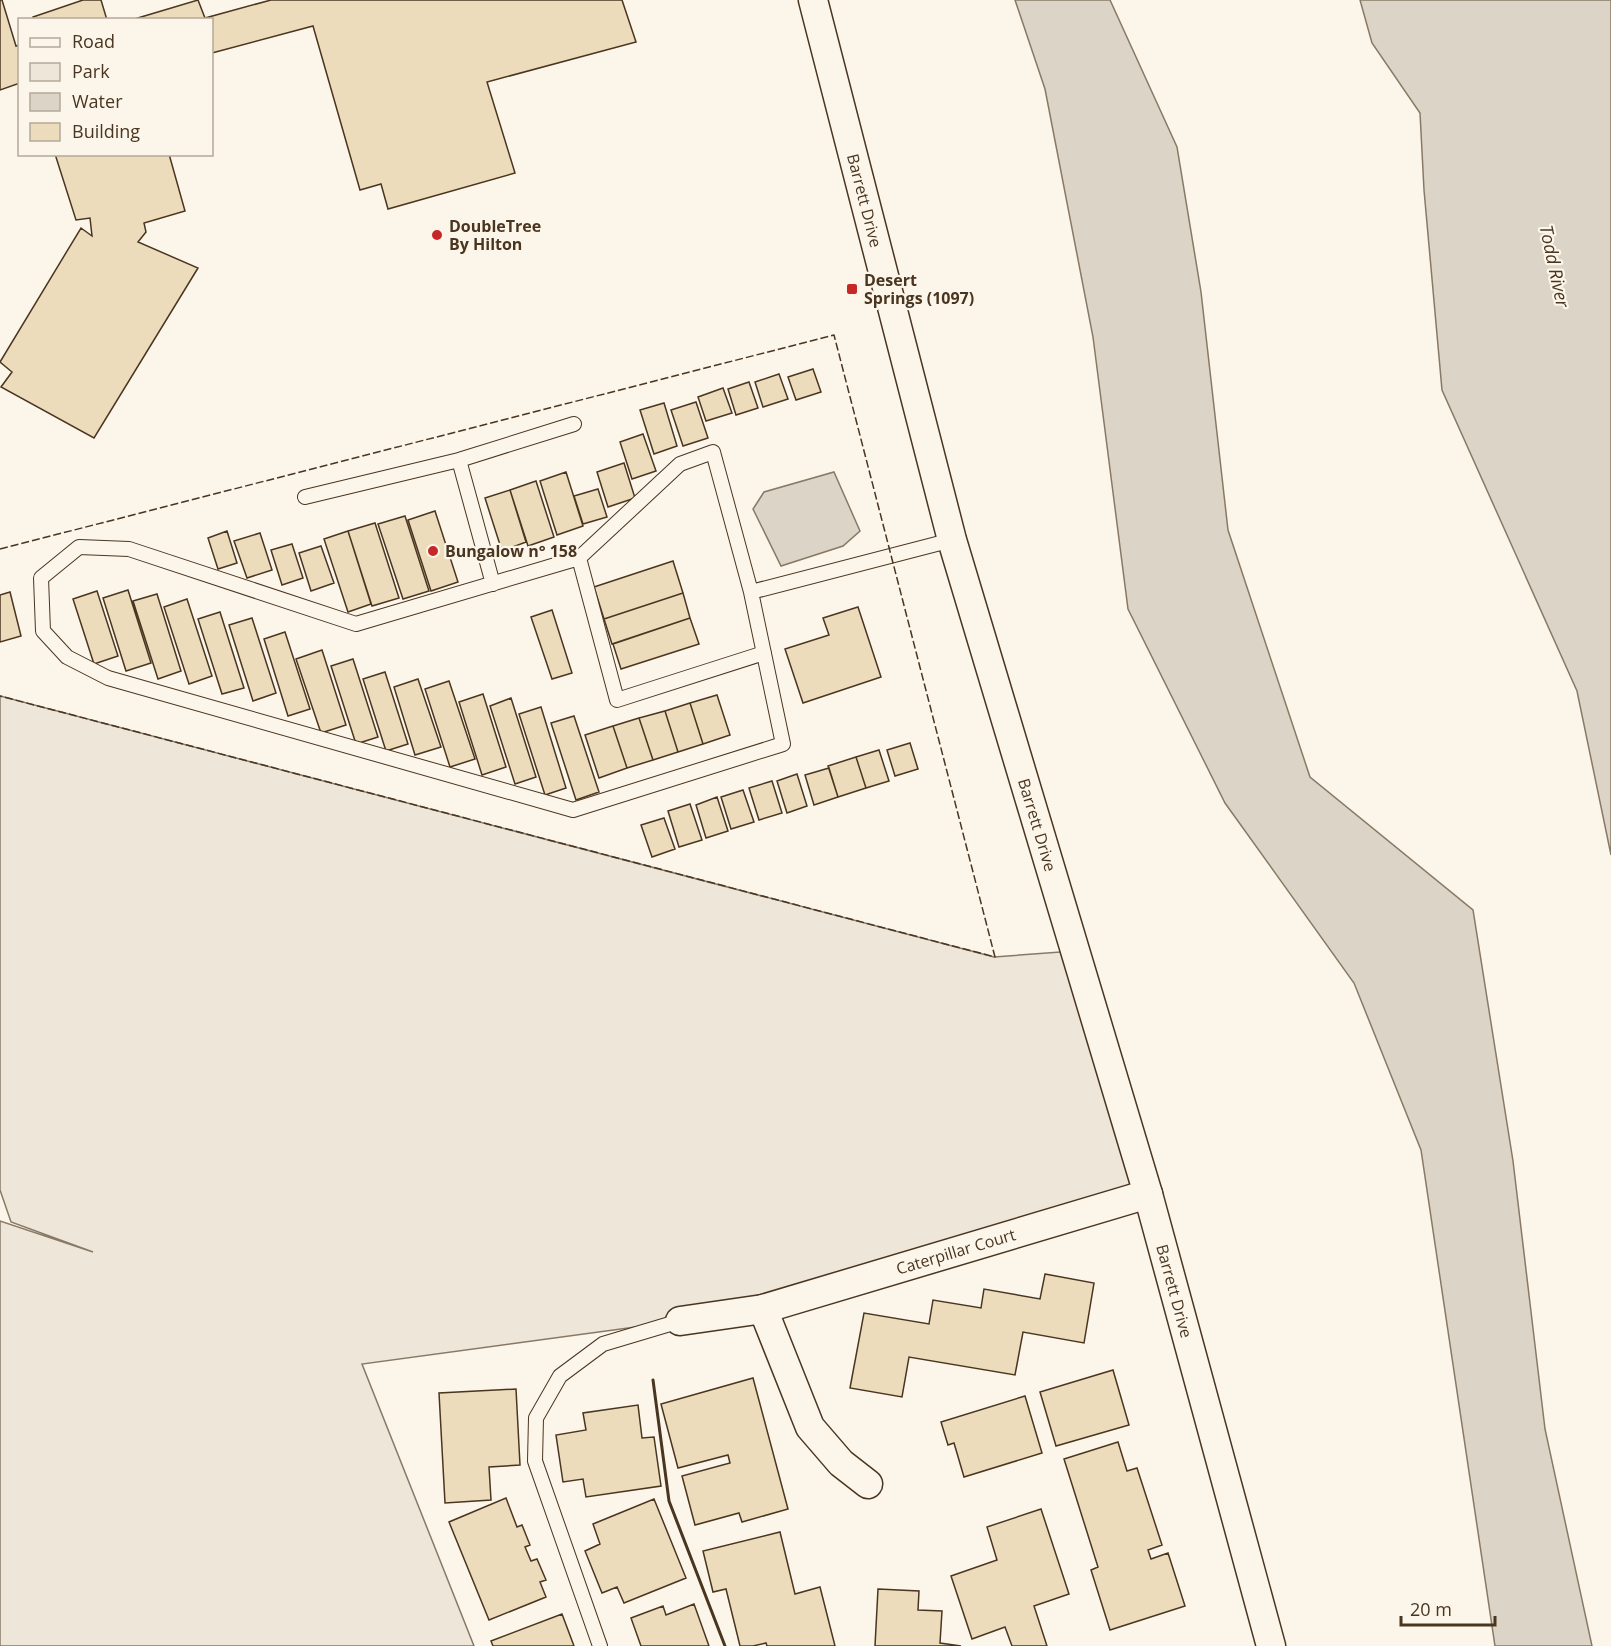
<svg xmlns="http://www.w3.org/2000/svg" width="1611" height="1646" viewBox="0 0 1611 1646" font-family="'Open Sans',sans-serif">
<rect width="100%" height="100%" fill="#fbf6e9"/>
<path fill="#ede6d9" stroke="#887966" stroke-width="1.5" d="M0,696L994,957L1074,951L1148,1194L680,1321L362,1364L474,1646H0V1221L93,1252L11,1222L0,1190Z"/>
<path fill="#dcd4c6" stroke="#887966" stroke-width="1.5" d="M1015,0H1110L1177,147L1201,292L1228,530L1310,777L1473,910L1513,1161L1545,1429L1592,1646H1495L1421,1150L1354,983L1225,803L1128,609L1093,337L1045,89Z
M1360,0H1611V855L1577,691L1442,390L1424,190L1420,113L1372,43Z
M834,472L860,531L843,546L781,566L753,509L764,492Z"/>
<path fill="#ecdcbc" stroke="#4a3520" stroke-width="1.5" d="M0,0H2L16,46L20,45V83L0,90Z
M83,0H101L107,20H34L33,17Z
M198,0L205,18L271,0H622L636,42L487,82L515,173L388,209L381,184L360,190L313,26L212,53V20H131Z
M55,154H169L185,211L144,223L146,232L138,242L198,268L94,438L1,387L12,372L0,362L81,228L92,236L90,218L76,220Z
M813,369L821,392L796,400L788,377Z
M779,374L788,399L763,407L755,382Z
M749,382L758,408L736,415L728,389Z
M723,388L732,413L706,421L698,397Z
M696,402L708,438L683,446L671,410Z
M664,403L677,446L654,454L640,410Z
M643,434L656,471L632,479L620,442Z
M624,463L635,498L608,507L597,472Z
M566,472L583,526L557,535L540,481Z
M536,481L554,537L528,546L510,490Z
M598,489L607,517L583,524L574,496Z
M510,490L526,542L502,551L485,498Z
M435,511L458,582L431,591L408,520Z
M405,516L429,591L403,599L378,524Z
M375,523L399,598L372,606L348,531Z
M227,531L237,563L218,569L208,538Z
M348,531L371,604L348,612L324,539Z
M260,533L272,570L247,578L234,541Z
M292,544L303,578L282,585L271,550Z
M321,546L334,583L311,591L299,553Z
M673,561L683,593L604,619L594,587Z
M128,590L151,663L126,671L103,598Z
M97,591L118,656L94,664L73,599Z
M10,592L21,636L0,642V595Z
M683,593L690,618L612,644L604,619Z
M157,594L181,671L158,679L133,601Z
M187,599L212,676L189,684L164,607Z
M858,607L881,677L803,703L785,649L829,635L823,618Z
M552,610L572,673L552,679L531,617Z
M220,612L244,688L222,694L198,619Z
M252,618L276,693L253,701L229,625Z
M690,618L699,644L621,669L613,644Z
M285,632L310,709L288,716L264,639Z
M322,650L346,725L321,733L296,659Z
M353,659L378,737L356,744L331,666Z
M385,672L408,744L386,751L363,679Z
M418,679L441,747L415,755L394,687Z
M449,681L475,759L450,767L425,689Z
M483,694L506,767L482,775L459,702Z
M717,695L730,735L703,744L690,703Z
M511,698L536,777L515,784L490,706Z
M690,703L703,744L678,752L665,711Z
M541,707L566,788L545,795L519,714Z
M665,711L678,752L653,760L639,718Z
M574,716L599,792L576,800L551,723Z
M639,718L653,760L627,768L613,726Z
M613,726L627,768L599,778L585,735Z
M910,743L918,769L895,776L887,750Z
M879,750L889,781L866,788L856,757Z
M856,757L866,788L838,797L828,766Z
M829,768L838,797L814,805L805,775Z
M797,774L807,806L787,813L777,781Z
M772,781L782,813L759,820L749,788Z
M743,790L754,822L731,829L721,797Z
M717,797L728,831L706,838L696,805Z
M690,804L702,840L679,847L668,811Z
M664,818L675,849L652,857L641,825Z
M1045,1274L1094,1283L1084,1343L1023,1332L1015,1375L909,1357L902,1397L850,1388L864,1313L929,1324L933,1300L981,1308L984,1289L1040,1299Z
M1113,1370L1129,1425L1056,1446L1040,1392Z
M753,1378L788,1509L742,1522L739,1513L695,1525L682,1476L730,1463L728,1455L678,1468L661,1404Z
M516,1389L520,1465L489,1467L491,1500L445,1503L439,1393Z
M1025,1396L1042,1453L964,1477L954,1443L948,1445L941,1422Z
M638,1405L642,1438L654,1437L661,1486L586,1497L583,1479L563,1482L556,1435L586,1430L583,1413Z
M1118,1442L1127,1471L1137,1468L1162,1545L1148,1550L1151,1559L1168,1553L1185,1606L1110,1630L1091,1570L1098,1567L1064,1459Z
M506,1498L517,1527L522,1525L530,1545L525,1547L531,1561L537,1559L546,1580L540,1582L546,1597L489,1620L449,1522Z
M654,1499L686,1578L624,1603L617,1587L602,1593L585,1551L600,1544L593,1524Z
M1041,1509L1069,1594L1034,1606L1047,1646H1012L1005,1627L972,1639L951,1576L997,1560L987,1527Z
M780,1532L795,1594L820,1587L835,1646H767L766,1643L753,1646H740L726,1589L713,1592L703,1551Z
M878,1589L919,1591L918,1610L942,1611L940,1643L961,1646H875Z
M694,1604L709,1646H641L631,1618L663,1606L666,1615Z
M562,1614L574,1646H493L491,1641Z"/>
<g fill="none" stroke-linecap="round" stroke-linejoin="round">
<defs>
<path id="lane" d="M459,460L493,584
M305,497L459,460L574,424
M579,558L680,464L713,452L751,592
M764,653L617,700L579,558L356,624L129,549L79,547L41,578L43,631L67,657L108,678L573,810L783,744L751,592L952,540
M600,1646L535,1461L536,1418L560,1376L603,1344L680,1321"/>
<g id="street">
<path id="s1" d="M813,0L952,540L1148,1194L1271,1646"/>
<path d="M763,1309L810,1427L841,1463L868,1484"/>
<path id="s2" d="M680,1321L763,1309L1148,1194"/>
</g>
</defs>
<use href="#lane" stroke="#4a3520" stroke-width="16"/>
<use href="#street" stroke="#4a3520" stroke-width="31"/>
<use href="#lane" stroke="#fbf6e9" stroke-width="14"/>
<use href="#street" stroke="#fbf6e9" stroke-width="28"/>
<path stroke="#4a3520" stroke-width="1.5" stroke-dasharray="8 3" stroke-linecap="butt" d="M0,549L834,335L995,957L0,696"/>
<path stroke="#4a3520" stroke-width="3" d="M653,1380L669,1501L725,1646"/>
</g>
<g fill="#c62828" stroke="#fbf6e9" stroke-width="2">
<circle cx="437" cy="235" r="6"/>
<rect x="846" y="283" width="12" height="12" rx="3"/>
<circle cx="433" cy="551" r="6"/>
</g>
<g text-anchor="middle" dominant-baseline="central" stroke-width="4.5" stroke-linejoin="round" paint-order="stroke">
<g font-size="16" fill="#4a3520" stroke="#fbf6e9">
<text stroke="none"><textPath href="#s1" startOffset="207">Barrett Drive</textPath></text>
<text stroke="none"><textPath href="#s1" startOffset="855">Barrett Drive</textPath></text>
<text stroke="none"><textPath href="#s2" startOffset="285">Caterpillar Court</textPath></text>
<text stroke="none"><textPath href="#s1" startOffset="1341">Barrett Drive</textPath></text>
</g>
<g font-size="16" font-weight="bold" fill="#4a3520" stroke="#fbf6e9" text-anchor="start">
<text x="449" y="226">DoubleTree<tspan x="449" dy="18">By Hilton</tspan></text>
<text x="864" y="280">Desert<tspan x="864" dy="18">Springs (1097)</tspan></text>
<text x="445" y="551">Bungalow n° 158</text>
</g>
<g font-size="18" font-style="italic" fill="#4a3520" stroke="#fbf6e9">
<text transform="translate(1555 266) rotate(78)">Todd River</text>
</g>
</g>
<rect x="18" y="18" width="195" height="138" fill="#fbf6e9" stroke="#b4a999" stroke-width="1.5"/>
<rect x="30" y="38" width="30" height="9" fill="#fbf6e9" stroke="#b4a999" stroke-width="1.5"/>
<text x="72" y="48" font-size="18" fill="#4a3520">Road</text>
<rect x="30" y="63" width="30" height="18" fill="#ede6d9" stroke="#b4a999" stroke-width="1.5"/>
<text x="72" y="78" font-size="18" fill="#4a3520">Park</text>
<rect x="30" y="93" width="30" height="18" fill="#dcd4c6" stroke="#b4a999" stroke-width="1.5"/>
<text x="72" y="108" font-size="18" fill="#4a3520">Water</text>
<rect x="30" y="123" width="30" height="18" fill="#ecdcbc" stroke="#b4a999" stroke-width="1.5"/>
<text x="72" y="138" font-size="18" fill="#4a3520">Building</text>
<path d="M1401 1616v9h94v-9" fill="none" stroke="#4a3520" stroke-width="3"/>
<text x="1410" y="1616" font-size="18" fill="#4a3520" stroke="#fbf6e9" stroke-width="4.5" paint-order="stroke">20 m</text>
</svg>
